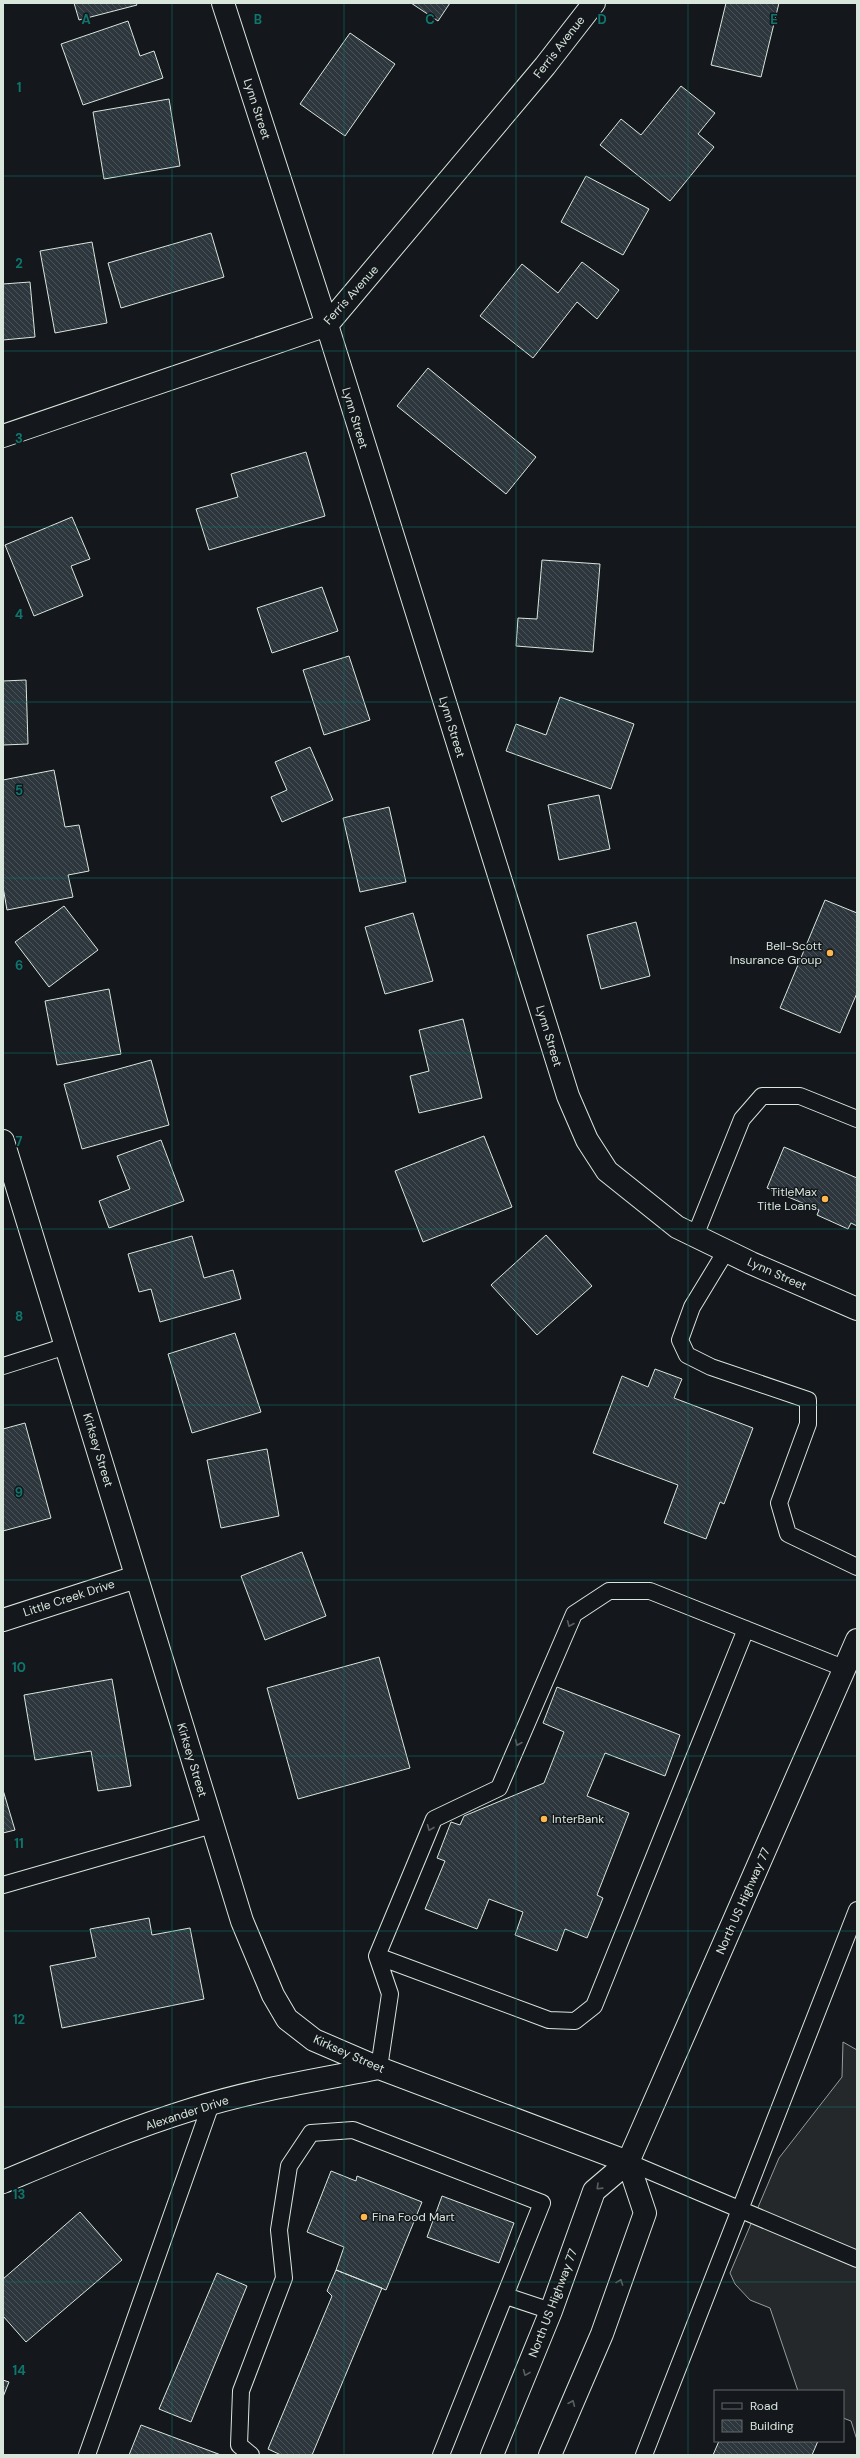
<svg xmlns="http://www.w3.org/2000/svg" width="860" height="2458" viewBox="0 0 860 2458" font-family="'DM Sans',sans-serif">
<defs>
<pattern id="building-back-hatch" width="6" height="6" patternUnits="userSpaceOnUse"><rect width="6" height="6" fill="#2c363c"/><path d="M-1 5l2 2M0 0l6 6M5-1l2 2" fill="none" stroke="#4a5358"/></pattern>
</defs>
<rect width="100%" height="100%" fill="#14181c"/>
<path fill="#24282b" stroke="#939e99" d="M843,2042L857,2050V2440L851,2421L843,2418V2391H798L770,2308L750,2300L735,2284L730,2273L779,2158L842,2077Z"/>
<path fill="url(#building-back-hatch)" stroke="#d8e6dc" d="M74,3H136L137,5L79,20Z
M411,3H450L438,21Z
M726,3H779L761,77L711,65Z
M128,21L140,56L154,51L163,78L83,105L61,44Z
M350,33L395,64L345,136L300,104Z
M681,86L715,113L698,134L714,147L670,201L600,145L621,119L641,135Z
M169,99L180,166L104,179L93,112Z
M586,176L649,209L623,255L561,222Z
M211,233L224,277L121,308L108,263Z
M92,242L107,323L55,333L40,251Z
M582,262L619,290L597,319L577,302L533,358L480,316L522,264L558,293Z
M30,282L35,337L3,340V284Z
M428,368L536,457L506,494L397,406Z
M306,452L325,516L209,550L196,509L238,497L231,474Z
M72,517L90,559L71,566L83,596L34,616L5,545Z
M542,560L600,564L593,652L516,646L518,618L537,619Z
M322,587L338,631L272,653L257,608Z
M349,656L370,720L324,735L303,670Z
M26,680L28,744L3,745V681Z
M560,697L634,724L611,789L506,751L516,724L546,735Z
M310,747L333,800L282,822L271,797L287,790L275,762Z
M54,770L65,827L79,825L89,871L68,875L73,897L7,910L3,887V780Z
M599,795L610,849L559,860L548,805Z
M389,807L406,882L360,892L343,818Z
M825,900L857,913V993L840,1033L780,1008Z
M64,906L98,950L49,987L15,942Z
M413,913L433,981L385,994L365,927Z
M636,922L650,976L601,989L587,935Z
M109,989L121,1054L57,1065L45,1001Z
M463,1019L482,1098L419,1113L410,1076L429,1071L419,1030Z
M151,1060L169,1125L82,1149L64,1084Z
M484,1136L512,1207L423,1242L395,1171Z
M161,1140L184,1201L109,1228L99,1201L130,1189L117,1156Z
M784,1147L857,1178V1226L851,1223L848,1229L817,1215L819,1210L767,1188Z
M546,1235L592,1286L537,1335L491,1285Z
M192,1236L204,1278L233,1270L241,1299L160,1322L151,1289L139,1292L128,1254Z
M235,1333L261,1412L192,1433L168,1354Z
M655,1369L682,1379L674,1398L753,1428L724,1504L720,1502L706,1539L664,1523L678,1485L593,1453L622,1376L648,1387Z
M25,1423L51,1518L3,1531V1429Z
M267,1449L279,1516L221,1528L207,1460Z
M302,1552L326,1616L265,1640L241,1576Z
M379,1657L410,1768L298,1799L267,1688Z
M112,1679L131,1786L98,1791L91,1751L35,1760L24,1695Z
M557,1687L680,1735L665,1776L605,1753L587,1796L629,1813L597,1895L603,1898L587,1938L565,1929L557,1951L515,1935L523,1912L489,1899L477,1929L425,1909L445,1861L437,1858L451,1822L460,1825L464,1816L544,1783L564,1732L543,1723Z
M3,1790L15,1830L3,1833Z
M149,1918L152,1935L190,1928L204,1999L62,2028L50,1966L96,1957L90,1929Z
M331,2171L356,2181L357,2176L422,2202L386,2290L336,2270L344,2247L307,2232Z
M442,2196L514,2223L499,2263L427,2237Z
M80,2212L122,2260L26,2342L3,2316V2279Z
M336,2270L382,2288L312,2455H281L268,2449L332,2296L327,2291Z
M217,2273L247,2286L191,2422L159,2409Z
M3,2380L9,2382L3,2397Z
M141,2425L221,2455H129Z
M719,2441H818L812,2455H713Z"/>
<g fill="none" stroke-linecap="round" stroke-linejoin="round">
<defs>
<path id="lane" d="M695,1236L742,1119L762,1096H800L857,1119
M726,1251L692,1307L680,1340L687,1355L711,1367L808,1400V1424L779,1503L788,1534L857,1567
M3,1366L66,1346
M3,1885L212,1825
M377,1956L549,2020L575,2021L594,2006L746,1629
M379,2068L390,1994L377,1956L434,1819L499,1788L574,1614L609,1591H650L846,1669
M628,2162L857,2259
M506,2296L551,2311
M87,2455L211,2104
M251,2455L239,2445L241,2391L284,2278L279,2230L289,2166L311,2133L353,2130L542,2203L441,2455
M644,2455L857,1910"/>
<path id="street" d="M223,3L327,325L568,1096L587,1140L607,1171L677,1227L751,1263L857,1309
M3,436L327,325L545,66L594,3
M3,1141L242,1921L273,1995L287,2019L314,2040L379,2068L628,2162
M3,1620L136,1577
M3,2182C65,2156 128,2129 193,2109C253,2090 317,2080 379,2068"/>
<path id="primary" d="M492,2455L551,2311L594,2191L628,2162L857,1640
M550,2455L602,2334L645,2213L628,2162"/>
</defs>
<use href="#lane" stroke="#d8e6dc" stroke-width="18"/>
<use href="#street" stroke="#d8e6dc" stroke-width="24"/>
<use href="#primary" stroke="#d8e6dc" stroke-width="24"/>
<use href="#lane" stroke="#14181c" stroke-width="16"/>
<use href="#street" stroke="#14181c" stroke-width="22"/>
<use href="#primary" stroke="#14181c" stroke-width="22"/>
</g>
<defs><path id="oneway-chevron" d="M-2-3.5L2.5 0L-2 3.5" fill="none" stroke-width="1.6" stroke-linecap="round" stroke-linejoin="round"/></defs>
<g stroke="#59605f">
<use href="#oneway-chevron" transform="translate(570 1624) rotate(113)"/>
<use href="#oneway-chevron" transform="translate(518 1743) rotate(113)"/>
<use href="#oneway-chevron" transform="translate(430 1828) rotate(112)"/>
<use href="#oneway-chevron" transform="translate(599 2187) rotate(136)"/>
<use href="#oneway-chevron" transform="translate(620 2282) rotate(-70)"/>
<use href="#oneway-chevron" transform="translate(526 2373) rotate(112)"/>
<use href="#oneway-chevron" transform="translate(572 2403) rotate(-67)"/>
</g>
<path fill="none" stroke="#0f766e" stroke-width="1" stroke-opacity="0.55" d="M172,3V2455M344,3V2455M516,3V2455M688,3V2455M3,176H857M3,351H857M3,527H857M3,702H857M3,878H857M3,1053H857M3,1229H857M3,1405H857M3,1580H857M3,1756H857M3,1931H857M3,2107H857M3,2282H857"/>
<g fill="#ffb74d" stroke="#14181c" stroke-width="1.5">
<circle cx="830" cy="953" r="4"/>
<circle cx="825" cy="1199" r="4"/>
<circle cx="544" cy="1819" r="4"/>
<circle cx="364" cy="2217" r="4"/>
</g>
<g text-anchor="middle" dominant-baseline="central" stroke-width="3" stroke-linejoin="round" paint-order="stroke">
<g font-size="12" fill="#d8e6dc" stroke="#14181c">
<text transform="translate(559 47) rotate(-52)">Ferris Avenue</text>
<text transform="translate(257 109) rotate(72)">Lynn Street</text>
<text transform="translate(351 295) rotate(-48)">Ferris Avenue</text>
<text transform="translate(355 418) rotate(73)">Lynn Street</text>
<text transform="translate(452 727) rotate(73)">Lynn Street</text>
<text transform="translate(549 1036) rotate(73)">Lynn Street</text>
<text transform="translate(777 1274) rotate(24)">Lynn Street</text>
<text transform="translate(98 1450) rotate(73)">Kirksey Street</text>
<text transform="translate(69 1598) rotate(-18)">Little Creek Drive</text>
<text transform="translate(192 1760) rotate(73)">Kirksey Street</text>
<text transform="translate(743 1901) rotate(-66)">North US Highway 77</text>
<text transform="translate(349 2054) rotate(24)">Kirksey Street</text>
<text transform="translate(187 2113) rotate(-18)">Alexander Drive</text>
<text transform="translate(553 2303) rotate(-69)">North US Highway 77</text>
</g>
<g font-size="12" fill="#d8e6dc" stroke="#14181c" text-anchor="end">
<text x="822" y="946">Bell-Scott<tspan x="822" dy="14">Insurance Group</tspan></text>
<text x="817" y="1192">TitleMax<tspan x="817" dy="14">Title Loans</tspan></text>
<text x="552" y="1819" text-anchor="start">InterBank</text>
<text x="372" y="2217" text-anchor="start">Fina Food Mart</text>
</g>
</g>
<g font-size="13" text-anchor="middle" font-weight="bold" fill="#0f766e" stroke="#14181c" stroke-width="3" stroke-linejoin="round" paint-order="stroke">
<text x="86" y="24">A</text>
<text x="258" y="24">B</text>
<text x="430" y="24">C</text>
<text x="602" y="24">D</text>
<text x="774" y="24">E</text>
<text x="19" y="92">1</text>
<text x="19" y="268">2</text>
<text x="19" y="443">3</text>
<text x="19" y="619">4</text>
<text x="19" y="795">5</text>
<text x="19" y="970">6</text>
<text x="19" y="1146">7</text>
<text x="19" y="1321">8</text>
<text x="19" y="1497">9</text>
<text x="19" y="1672">10</text>
<text x="19" y="1848">11</text>
<text x="19" y="2024">12</text>
<text x="19" y="2199">13</text>
<text x="19" y="2375">14</text>
</g>
<rect width="860" height="2458" fill="none" stroke="#d8e6dc" stroke-width="8"/>
<rect x="714" y="2390" width="130" height="52" fill="#14181c" stroke="#626a69"/>
<rect x="722" y="2403" width="20" height="6" fill="#14181c" stroke="#626a69"/>
<text x="750" y="2410" font-size="12" fill="#d8e6dc">Road</text>
<rect x="722" y="2420" width="20" height="12" fill="url(#building-back-hatch)" stroke="#626a69"/>
<text x="750" y="2430" font-size="12" fill="#d8e6dc">Building</text>
</svg>
